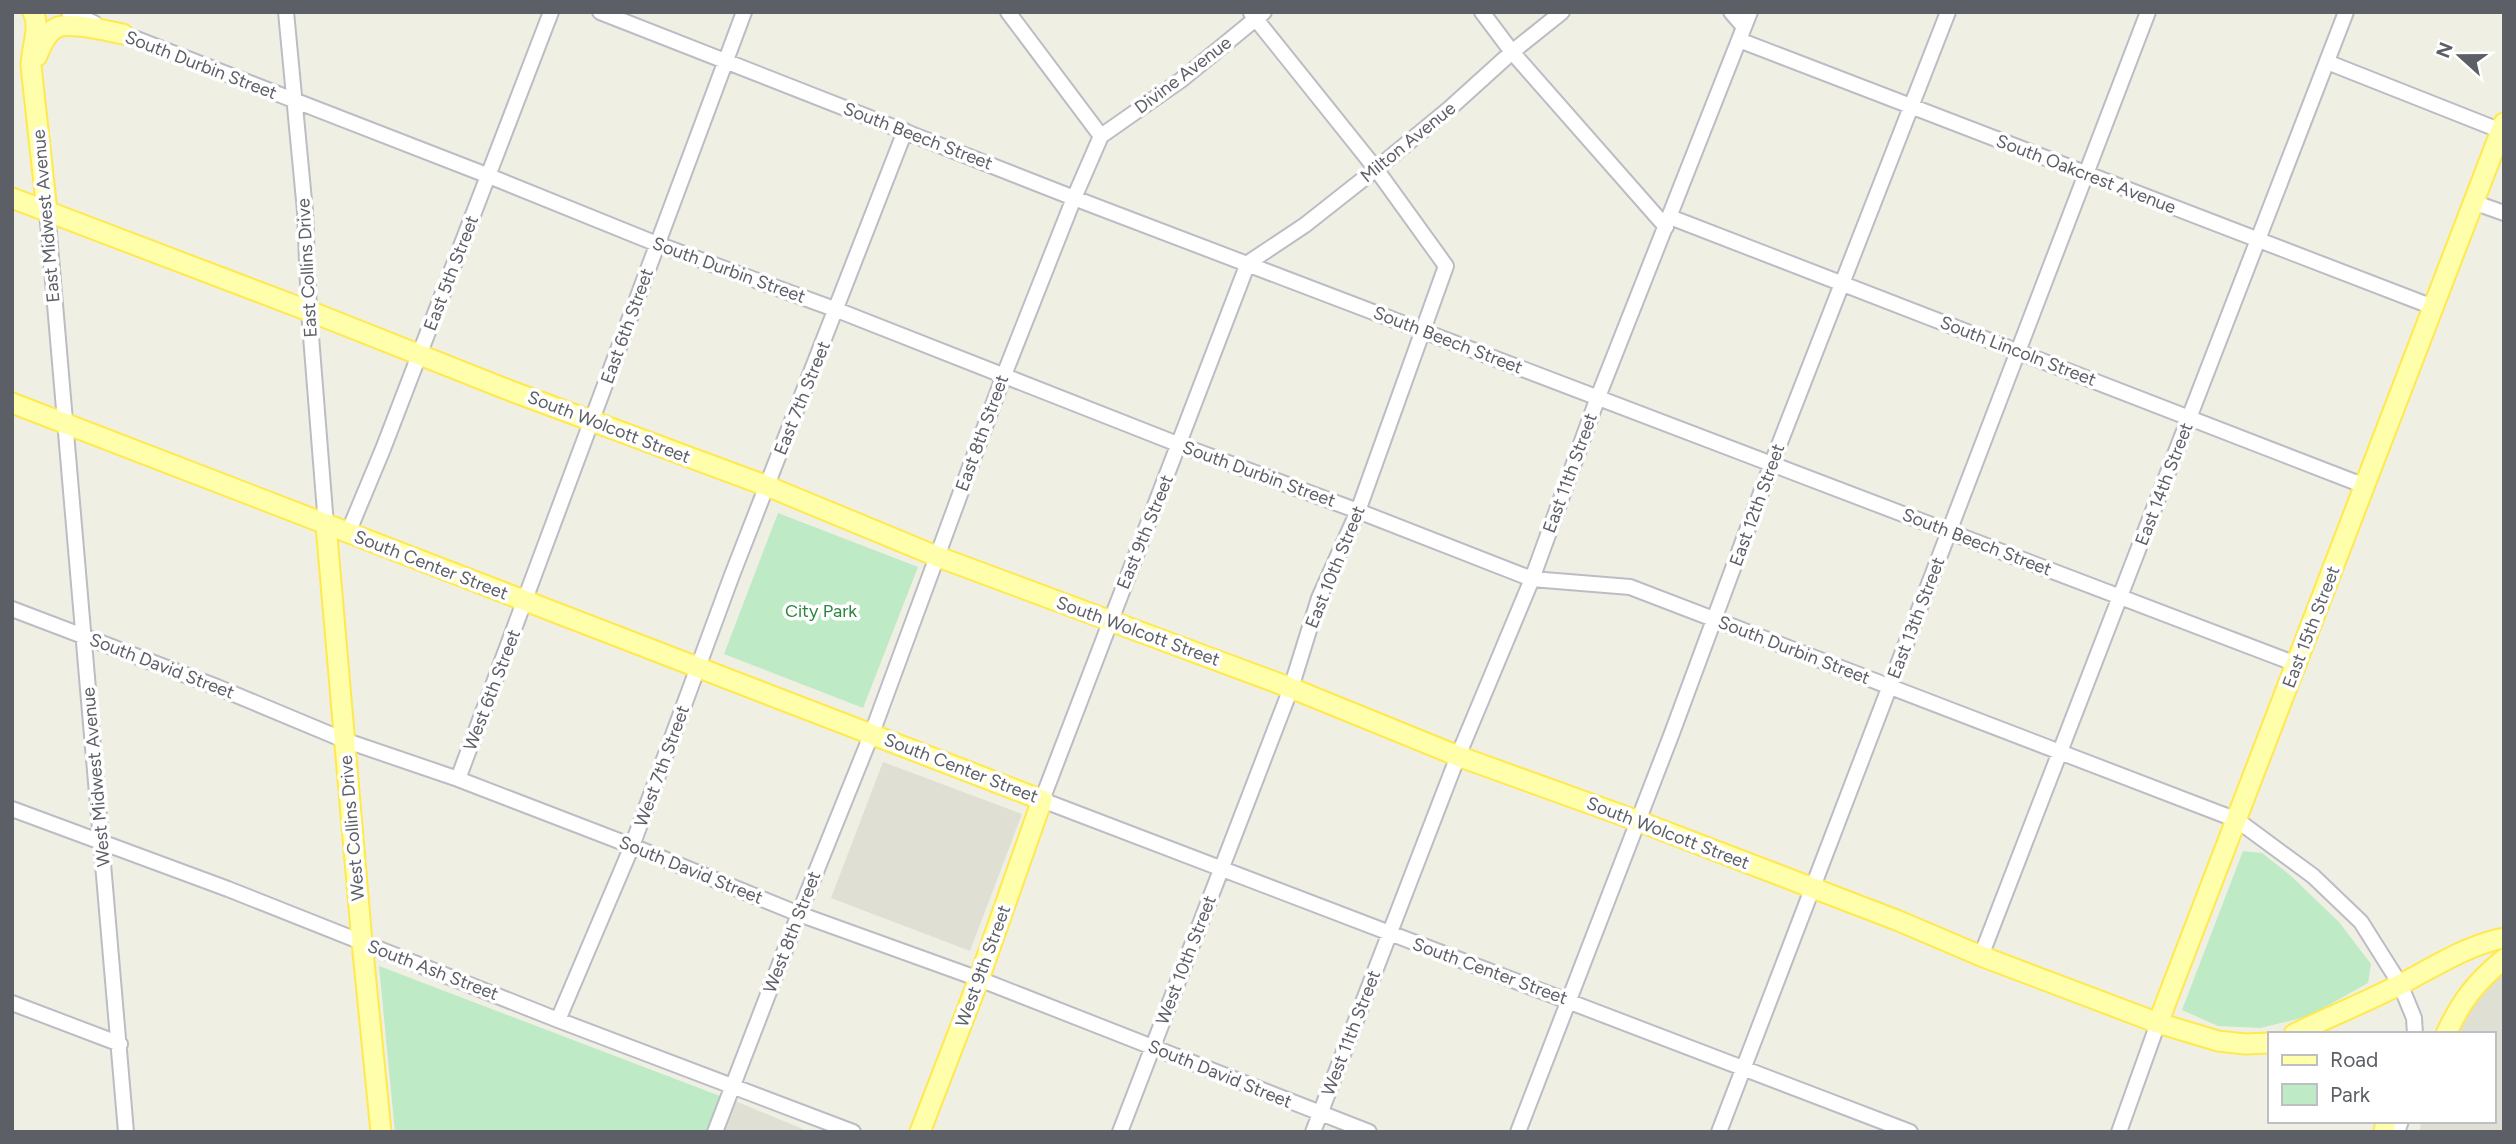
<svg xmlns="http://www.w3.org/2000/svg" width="2516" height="1144" viewBox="0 0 2516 1144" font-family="Figtree,sans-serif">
<rect width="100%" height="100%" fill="#f0efe4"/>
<path fill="#e0dfd3" d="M883,762L1022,814L970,951L831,898Z
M2504,966V1132H2419L2422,1121H2493V1034H2451L2475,993Z
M733,1100L810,1132H721Z"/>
<path fill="#beeac5" d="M778,513L918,567L863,708L724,654Z
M2243,851L2262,853L2291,876L2339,922L2371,964L2368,983L2309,1016L2260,1028L2218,1026L2182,1010Z
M379,966L720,1096L706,1132H395Z"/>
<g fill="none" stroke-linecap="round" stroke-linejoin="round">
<defs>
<path id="minor" d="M69,12L94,23
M286,12L305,211L309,311L326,525
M600,12L1074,198L2296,664
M1008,12L1101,136
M1482,12L1512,52L1666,227
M1731,12L1744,27
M116,31L489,176L657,244L837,310L1180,445L1358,511L1532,579L1630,587L2237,820L2313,876L2361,922L2400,984L2414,1018L2415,1034
M1739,40L2433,307
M2327,62L2504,132
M2473,202L2504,213
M47,211L126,1132
M1670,217L2365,486
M1248,263L1042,800L1910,1132
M1248,263L1305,225L1376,169L1449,109L1512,52L1562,12
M348,533L383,449L551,12
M12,609L217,687L344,740L458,779L632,846L799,914L979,979L1369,1132
M458,779L744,12
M12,809L228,889L558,1020L853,1132
M1981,956L2346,12
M12,1003L120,1044
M558,1020L632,846L732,575L905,131
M715,1132L799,914L872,733L1004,375L1074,198L1101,136L1181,80L1264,12
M1120,1132L1291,688L1319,598L1358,511L1446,266L1376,169L1251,13
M1313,1132L1458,756L1532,579L1598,397L1750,12
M1518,1132L1672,733L1772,463L1948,12
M1719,1132L2148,12
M2119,1132L2158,1023
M2397,1132L2401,1121"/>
<path id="major" d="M33,12C41,28 31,48 31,66L47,211
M37,56C41,46 46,33 56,28C70,21 107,31 123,34
M12,198L309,311L511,391L767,486L936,556L1291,688L1458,756L1638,821L1899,921L1981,956L2158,1023L2218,1041L2245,1044L2269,1043
M12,403L1042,800L979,979L920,1132
M326,525L362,942L381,1132
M2158,1023L2504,123
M2294,1034C2329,1017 2366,1002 2401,984C2434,967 2467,945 2504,938
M2446,1034C2461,1001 2476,982 2504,959
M2384,1132L2386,1121"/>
</defs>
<use href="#minor" stroke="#bcbdc4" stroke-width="18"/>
<use href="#major" stroke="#ffe94e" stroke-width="23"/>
<use href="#minor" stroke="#fff" stroke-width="14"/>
<use href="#major" stroke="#fffeaa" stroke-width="19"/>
</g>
<g text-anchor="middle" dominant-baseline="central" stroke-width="7" stroke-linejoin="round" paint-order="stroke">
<g font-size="18" fill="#5c5f66" stroke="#fff">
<text transform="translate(201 65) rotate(21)">South Durbin Street</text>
<text transform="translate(1183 75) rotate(-37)">Divine Avenue</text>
<text transform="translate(918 136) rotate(21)">South Beech Street</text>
<text transform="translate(1408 142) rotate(-39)">Milton Avenue</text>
<text transform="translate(2086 174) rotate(21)">South Oakcrest Avenue</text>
<text transform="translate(46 216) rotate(-95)">East Midwest Avenue</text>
<text transform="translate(307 268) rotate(-93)">East Collins Drive</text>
<text transform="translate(729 270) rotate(20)">South Durbin Street</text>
<text transform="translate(451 273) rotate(-69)">East 5th Street</text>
<text transform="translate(627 326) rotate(-70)">East 6th Street</text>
<text transform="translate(1448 340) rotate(21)">South Beech Street</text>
<text transform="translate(2018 351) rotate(21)">South Lincoln Street</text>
<text transform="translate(802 398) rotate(-68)">East 7th Street</text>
<text transform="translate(609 427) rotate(21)">South Wolcott Street</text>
<text transform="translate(982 433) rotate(-70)">East 8th Street</text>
<text transform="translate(1570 473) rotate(-70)">East 11th Street</text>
<text transform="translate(1259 474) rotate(20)">South Durbin Street</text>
<text transform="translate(2164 484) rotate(-69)">East 14th Street</text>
<text transform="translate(1757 505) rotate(-70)">East 12th Street</text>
<text transform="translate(1145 532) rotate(-68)">East 9th Street</text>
<text transform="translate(1977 542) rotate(21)">South Beech Street</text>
<text transform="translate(431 565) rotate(21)">South Center Street</text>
<text transform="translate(1335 567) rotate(-68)">East 10th Street</text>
<text transform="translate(1916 618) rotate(-69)">East 13th Street</text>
<text transform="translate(2311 627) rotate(-69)">East 15th Street</text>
<text transform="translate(1138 631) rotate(20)">South Wolcott Street</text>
<text transform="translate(1794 650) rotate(21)">South Durbin Street</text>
<text transform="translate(162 666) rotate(21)">South David Street</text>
<text transform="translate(492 690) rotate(-69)">West 6th Street</text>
<text transform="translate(662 766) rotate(-70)">West 7th Street</text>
<text transform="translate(961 768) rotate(21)">South Center Street</text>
<text transform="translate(96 777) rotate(-95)">West Midwest Avenue</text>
<text transform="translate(352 828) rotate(-95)">West Collins Drive</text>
<text transform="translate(1668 833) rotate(21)">South Wolcott Street</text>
<text transform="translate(691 870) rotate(22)">South David Street</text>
<text transform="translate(792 932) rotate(-69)">West 8th Street</text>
<text transform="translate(1186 960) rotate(-69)">West 10th Street</text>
<text transform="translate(983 966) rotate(-70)">West 9th Street</text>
<text transform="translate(433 970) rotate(21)">South Ash Street</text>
<text transform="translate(1490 971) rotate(20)">South Center Street</text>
<text transform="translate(1351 1033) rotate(-69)">West 11th Street</text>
<text transform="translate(1220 1074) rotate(22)">South David Street</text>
</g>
<g font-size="18" fill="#2c853e" stroke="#fff">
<text x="821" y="611">City Park</text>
</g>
</g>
<rect width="2516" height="1144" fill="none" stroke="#5c5f66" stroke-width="28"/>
<rect x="2268" y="1032" width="228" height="91" fill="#ffffff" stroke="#bebfc2" stroke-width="2"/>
<rect x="2282" y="1055" width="35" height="10" fill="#fffeaa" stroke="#bebfc2" stroke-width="2"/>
<text x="2330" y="1067" font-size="21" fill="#5c5f66">Road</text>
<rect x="2282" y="1084" width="35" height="21" fill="#beeac5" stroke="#bebfc2" stroke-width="2"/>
<text x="2330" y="1102" font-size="21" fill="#5c5f66">Park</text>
<g transform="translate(2460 56) rotate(291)" stroke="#ffffff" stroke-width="5" paint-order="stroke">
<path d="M0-5L12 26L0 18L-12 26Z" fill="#5c5f66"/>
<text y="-10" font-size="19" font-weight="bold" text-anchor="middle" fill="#5c5f66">N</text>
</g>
</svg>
